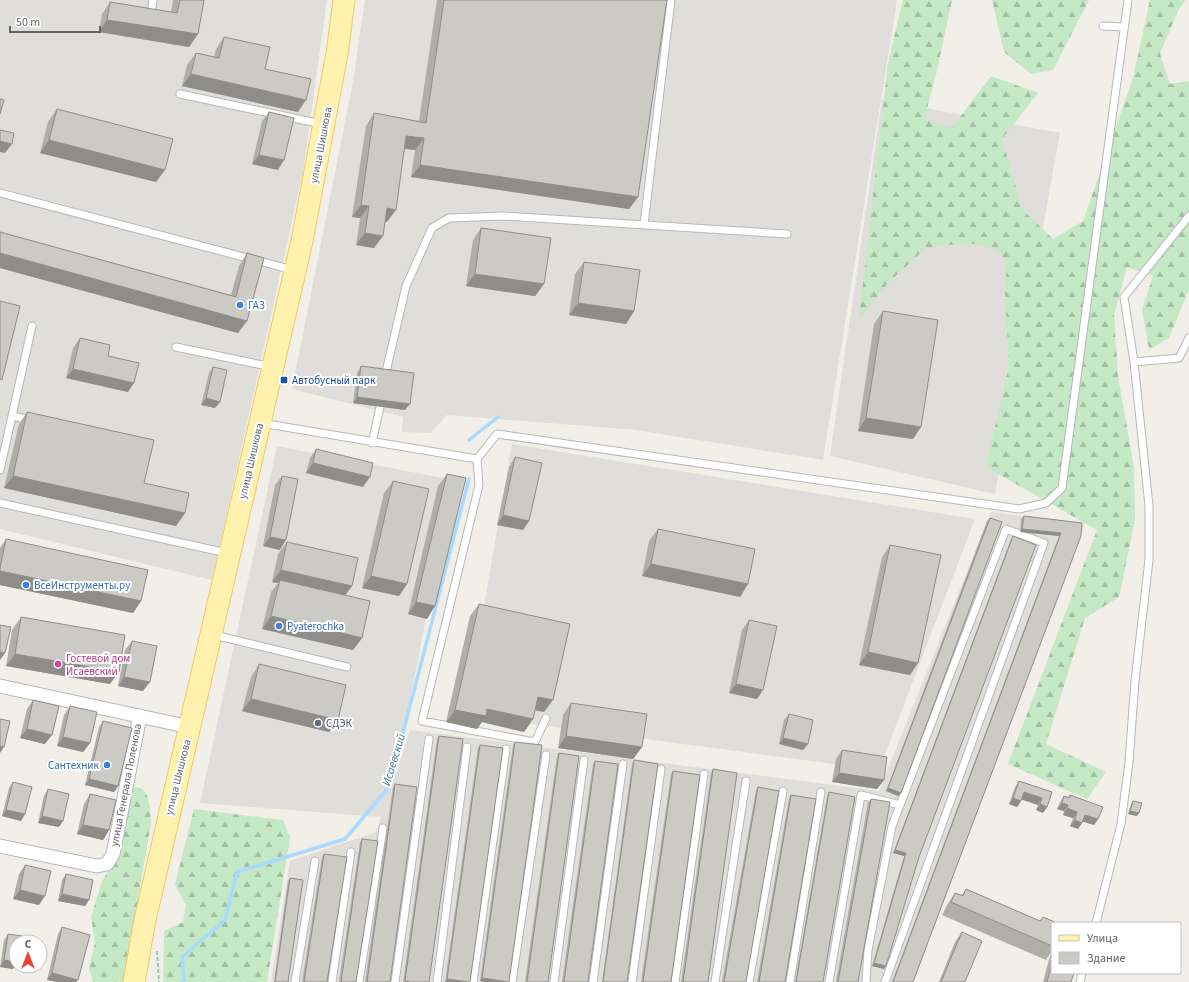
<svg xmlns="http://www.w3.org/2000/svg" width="1189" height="982" viewBox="0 0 1189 982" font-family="'Source Sans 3',sans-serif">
<defs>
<pattern id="forest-firs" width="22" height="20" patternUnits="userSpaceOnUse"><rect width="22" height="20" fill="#c5e8c5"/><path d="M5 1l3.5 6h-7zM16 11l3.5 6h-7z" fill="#a3c0a4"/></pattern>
</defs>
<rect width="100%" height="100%" fill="#f1efe8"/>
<path fill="#e0deda" d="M0,0H327L303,172L212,580L0,529Z
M365,0H897L823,460L636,430L447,415L430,433L402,432L403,417L292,389L353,82Z
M882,100L1060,133L995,494L830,456Z
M512,444L975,519L879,770L465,715Z
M277,446L453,480L395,777L410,730L879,791L991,512L1084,525L912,982H271L290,861L376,832L381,817L200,803Z"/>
<path fill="url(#forest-firs)" d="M903,0H952L936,75L924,119L952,128L991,76L1038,93L1002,139L1022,209L1053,239L1083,221L1133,78L1150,0H1186L1179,9L1160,53L1170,84L1189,81V289L1169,338L1149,350L1142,309L1153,276L1127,267L1114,315L1118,376L1134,468L1135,520L1119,597L1085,618L1046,744L1106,772L1087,799L1008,764L1097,530L986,467L1009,365L1005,294L1007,261L994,249L968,243L926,248L888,283L859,319L888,63Z
M992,0H1089L1053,70L1031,74L1004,52Z
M135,787C151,787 150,811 151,823L125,976L123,982H93L89,967L95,943L91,917L102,881L110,868L127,794Z
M194,809L283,820L290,837L267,982H163L164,931L183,922L186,905L175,884Z"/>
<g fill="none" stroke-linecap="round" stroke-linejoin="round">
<path stroke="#aadaff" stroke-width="3.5" d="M469,440L498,417
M184,982L182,957L225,920L237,872L345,839L389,787L469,479"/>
<defs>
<path id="service" d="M152,7L153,0
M1103,26L1124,27
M180,94L322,124
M0,193L293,270
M644,224L671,0
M176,347L272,367
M1134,362L1179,358L1189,338
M385,376L406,286L432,228L449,218L504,216L787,234
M12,416L31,420
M261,423L477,459
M372,443L380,407
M0,470L32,326
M0,503L227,553
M214,635L347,667
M546,718L535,742L422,721L479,485L477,459L497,434L1019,509L1046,503L1062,488L1128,0
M1096,923L1121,824L1129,762L1135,681L1149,560V506L1134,362L1124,297L1189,216
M295,982L315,861
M332,982L351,852
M359,982L383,828
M395,982L429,739
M437,982L467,747
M473,982L506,749
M512,982L546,755
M554,982L584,760
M593,982L623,764
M632,982L661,769
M675,982L704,774
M715,982L746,781
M749,982L783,791
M790,982L821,792
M829,982L861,795L900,805
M866,982L868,950L892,826L1006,529L1044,543L885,982
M1080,982L1082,973"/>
<path id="minor" d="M0,686L190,727
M0,846L97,866L107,864L113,854L140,716"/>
<path id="primary" d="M134,982L145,920L302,241L337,54L344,0"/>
</defs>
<use href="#service" stroke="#b5b8bc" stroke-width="9"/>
<use href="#minor" stroke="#b5b8bc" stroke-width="15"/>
<use href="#primary" stroke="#f2c960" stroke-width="23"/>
<path stroke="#9cc7a9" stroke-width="2" stroke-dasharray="4 2" stroke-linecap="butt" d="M157,951L159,982"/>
<use href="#service" stroke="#fff" stroke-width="7"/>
<use href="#minor" stroke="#fff" stroke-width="13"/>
<use href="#primary" stroke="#fff2af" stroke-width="21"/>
</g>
<path fill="#afaea9" d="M173,0H204L198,34L189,47L99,32L102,14L110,2L171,12Z
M437,0H667L638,197L629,209L411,177L415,150L405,149L387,222H385L374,248L356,245L360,218L352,217L366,126L374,113L419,121Z
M224,37L265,69L298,112L182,86L187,65L196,53L214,57L216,49Z
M57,109L156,182L40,153L48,122Z
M269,112L278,170L252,164L262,121Z
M481,228L544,284L535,296L466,286L473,240Z
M0,232L231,295L239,266L247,253L238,333L0,268Z
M584,262L634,311L626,324L569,315L575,274Z
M883,311L913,439L858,431L874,324Z
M80,338L108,356L128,392L66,378L73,348Z
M361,366L405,410L353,403L357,373Z
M213,367L215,408L201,405L209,373Z
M27,412L144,483L185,513L176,526L4,488L19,424Z
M316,449L363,487L306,473L310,458Z
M515,457L529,521L523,530L497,525L509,467Z
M447,474L427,619L408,614L438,486Z
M282,476L280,550L263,546L275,485Z
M393,481L407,584L399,596L362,588L384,493Z
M1024,516L1082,523L913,982H892L1059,536L1020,532L1021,519Z
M990,518L901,793L898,796L886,791L987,521Z
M658,529L748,584L740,597L642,576L649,541Z
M1013,536L884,969L872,966L904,856L893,853L1011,539Z
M6,539L141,601L133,613L0,585V548Z
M287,542L352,586L345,595L362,638L353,650L262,629L271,592L278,583L272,582L278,554Z
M890,545L910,675L859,665L882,557Z
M479,604L544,712L535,710L533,719L524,732L482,722L477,729L446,722L470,616Z
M21,617L110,684L6,666L12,630Z
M749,620L757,699L729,693L742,630Z
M132,641L143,691L118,686L125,650Z
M259,664L329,732L242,711L251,677Z
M33,700L45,744L20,738L27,709Z
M571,703L642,747L633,759L558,748L563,715Z
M70,706L90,743L83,752L57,746L64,715Z
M789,714L808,744L803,750L779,744L784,720Z
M103,721L118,786L114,792L85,785L99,727Z
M439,736L429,982H403L437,739Z
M515,742L509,982H486L480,981L513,745Z
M480,745L470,982H445L478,748Z
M842,750L884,780L877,789L832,782L836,759Z
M559,753L548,982H525L557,756Z
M634,760L627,982H602L632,764Z
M595,761L588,982H562L593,764Z
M713,769L708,982H681L711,773Z
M673,771L671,982H641L671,774Z
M1019,781L1052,792L1047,807L1043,813L1036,810L1038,805L1022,799L1017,807L1009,804L1015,787Z
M13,782L25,814L21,821L2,816L9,788Z
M395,784L390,982H365L393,787Z
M758,787L746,982H722L756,790Z
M48,789L59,827L38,823L44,796Z
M829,792L823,982H795L827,796Z
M90,794L109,830L103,840L77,834L84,804Z
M791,795L785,982H757L789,798Z
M1070,795L1098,819L1094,825L1083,821L1078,829L1070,826L1073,818L1063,815L1064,811L1057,809L1060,802L1064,796L1068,797Z
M871,799L858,982H836L868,802Z
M1133,801L1137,816L1128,814L1131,804Z
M362,839L356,982H339L360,842Z
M324,854L327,982H302L322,857Z
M25,865L39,905L13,899L19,874Z
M66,874L85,906L58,901L62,880Z
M290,878L288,982H274L288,881Z
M966,889L1040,921L1052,923V973L1071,982H1043L1051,952L1046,960L942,915L947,905L955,893L962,895Z
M62,927L78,980L76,982H57L47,980L58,934Z
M962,932L965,982H939L955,942Z
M8,934L13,969L0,967L4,940Z"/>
<path fill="#8f8d8a" d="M107,20L198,34L189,47L99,32Z
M191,74L306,100L298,112L182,86Z
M406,136L424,138L415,150L398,148Z
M49,140L165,170L156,182L40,153Z
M0,141L12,144L5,153L0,152Z
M259,155L284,160L278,170L252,164Z
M420,165L638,197L629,209L411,177Z
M361,205L369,206L360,218L352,217Z
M387,208L396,210L387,222L378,221Z
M365,233L383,236L374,248L356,245Z
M0,253L247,321L238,333L0,268Z
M475,274L544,284L535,296L466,286Z
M578,303L634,311L626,324L569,315Z
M73,369L134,383L128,392L66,378Z
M357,397L410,404L405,410L353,403Z
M206,398L220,402L215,408L201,405Z
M866,418L921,427L913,439L858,431Z
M313,463L370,477L363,487L306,473Z
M13,476L185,513L176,526L4,488Z
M503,515L529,521L523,530L497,525Z
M1022,529L1061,533L1059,536L1020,532Z
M270,537L286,540L280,550L263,546Z
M651,564L748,584L740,597L642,576Z
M281,570L352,586L343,598L280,580L278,583L272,582Z
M0,571L141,601L133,613L0,585Z
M371,576L407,584L399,596L362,588Z
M416,602L435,606L427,619L408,614Z
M271,616L362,638L353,650L262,629Z
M0,652L5,653L0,660Z
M868,652L918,663L910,675L859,665Z
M15,654L119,672L110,684L6,666Z
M124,677L150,682L143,691L118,686Z
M736,684L763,690L757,699L729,693Z
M538,697L553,700L544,712L529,709Z
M251,699L338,720L329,732L242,711Z
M487,709L533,719L524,732L482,722L477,729L446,722L455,710Z
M27,729L52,735L45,744L20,738Z
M566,736L642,747L633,759L558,748Z
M63,737L90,743L83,752L57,746Z
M783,738L808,744L803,750L779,744Z
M0,746L4,747L0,753Z
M839,773L884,780L877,789L832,782Z
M89,779L118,786L114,792L85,785Z
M888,788L901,793L898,796L886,791Z
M1024,792L1042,798L1038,805L1020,799Z
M1013,798L1021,801L1017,807L1009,804Z
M1062,803L1068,805L1064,811L1057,809Z
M1040,804L1047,807L1043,813L1036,810Z
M1067,808L1077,812L1073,818L1063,815Z
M6,810L25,814L21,821L2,816Z
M1130,811L1139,813L1137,816L1128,814Z
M1085,815L1098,819L1094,825L1081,821Z
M42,816L63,821L59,827L38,823Z
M1075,820L1082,823L1078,829L1070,826Z
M83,825L109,830L103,840L77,834Z
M895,850L906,853L904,856L893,853Z
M20,890L45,896L39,905L13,899Z
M62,894L89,900L85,906L58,901Z
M4,960L16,962V965L13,969L0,967Z
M874,963L886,966L884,969L872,966Z
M52,973L78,980L76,982H57L47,980Z
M482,978L509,982H486L480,981Z
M447,979L469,982H445Z"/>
<path fill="#cccac5" stroke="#8f8d8a" d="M180,0H204L198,34L107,20L110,2L177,13Z
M444,0H667L638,197L420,165L424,138L406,136L396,210L387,208L383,236L365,233L369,206L361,205L374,113L426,123Z
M224,37L270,47L265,69L311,79L306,100L191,74L196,53L219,58Z
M0,99L4,100L0,114Z
M57,109L173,139L165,170L49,140Z
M269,112L294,118L284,160L259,155Z
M0,130L14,133L12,144L0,141Z
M481,228L551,238L544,284L475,274Z
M0,232L236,297L247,253L264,258L247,321L0,253Z
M584,262L640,270L634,311L578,303Z
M0,301L20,306L2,380L0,379Z
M883,311L938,320L921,427L866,418Z
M80,338L110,345L108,356L139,363L134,383L73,369Z
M361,366L414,373L410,404L357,397Z
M213,367L227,370L220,402L206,398Z
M27,412L154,440L144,483L189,493L185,513L13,476Z
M316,449L373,463L370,477L313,463Z
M515,457L542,463L529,521L503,515Z
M447,474L466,478L435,606L416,602Z
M282,476L298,479L286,540L270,537Z
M393,481L429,489L407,584L371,576Z
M1024,516L1082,523L1081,536L913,982H893L1061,533L1022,529Z
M990,518L1002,522L901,793L888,788Z
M658,529L755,549L748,584L651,564Z
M1013,536L1036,545L919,857L886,966L874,963L906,853L895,850Z
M6,539L148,570L141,601L0,571V568Z
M287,542L358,558L352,586L281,570Z
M890,545L941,555L918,663L868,652Z
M280,580L370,601L362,638L271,616Z
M479,604L570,624L553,700L538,697L533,719L487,709L486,716L455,710Z
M21,617L125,635L119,672L15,654Z
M749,620L777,626L763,690L736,684Z
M0,625L11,627L5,653L0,652Z
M132,641L157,646L150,682L124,677Z
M259,664L346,685L338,720L251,699Z
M33,700L59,706L52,735L27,729Z
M571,703L647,714L642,747L566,736Z
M70,706L97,712L90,743L63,737Z
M789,714L813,720L808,744L783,738Z
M0,719L10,721L4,747L0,746Z
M103,721L132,728L118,786L89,779Z
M439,736L463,739L429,982H410L405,981Z
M515,742L542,745L509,982L482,978Z
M480,745L503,748L470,982H469L447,979Z
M842,750L887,757L884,780L839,773Z
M559,753L579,756L548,982H527Z
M634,760L658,764L627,982H603Z
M595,761L618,764L588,982H564Z
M713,769L737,773L708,982H683Z
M673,771L700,775L671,982H643Z
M1019,781L1052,792L1047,807L1040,804L1042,798L1024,792L1021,801L1013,798Z
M13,782L32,787L25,814L6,810Z
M395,784L417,787L390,982H367Z
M758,787L779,791L746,982H724Z
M48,789L69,794L63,821L42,816Z
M829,792L855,797L823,982H796Z
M90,794L116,800L109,830L83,825Z
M791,795L816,799L785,982H759Z
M1070,795L1103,807L1098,819L1085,815L1082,823L1075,820L1077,812L1067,808L1068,805L1062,803L1064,796L1069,798Z
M871,799L890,802L858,982H838Z
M1133,801L1142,803L1139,813L1130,811Z
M362,839L378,841L356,982H341Z
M324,854L347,857L327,982H304Z
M25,865L51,871L45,896L20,890Z
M66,874L93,880L89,900L62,894Z
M290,878L303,880L288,982H275Z
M966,889L1040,921L1043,917L1057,923H1052V946L951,902L955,893L963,896Z
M62,927L90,935L78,980L52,973Z
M962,932L982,941L965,982H941Z
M8,934L22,936L21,942H16V962L4,960Z
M1052,963V973H1074L1071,982H1047Z"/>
<g fill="#3f7fe0" stroke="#fff" stroke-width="1.5">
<circle cx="240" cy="305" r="4"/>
<circle cx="26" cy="585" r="4"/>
<circle cx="279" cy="626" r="4"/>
<circle cx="107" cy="765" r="4"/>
</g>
<rect fill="#1a4fb4" stroke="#fff" stroke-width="1.5" x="280" y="376" width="8" height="8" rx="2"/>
<circle fill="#d1479c" stroke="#fff" stroke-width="1.5" cx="58" cy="664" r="4"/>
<circle fill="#5c6f8a" stroke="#fff" stroke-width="1.5" cx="318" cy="723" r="4"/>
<g text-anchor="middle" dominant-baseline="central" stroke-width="4" stroke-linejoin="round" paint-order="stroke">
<g font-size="11" fill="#5f6368" stroke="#fff">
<text transform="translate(321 145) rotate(-79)">улица Шишкова</text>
<text transform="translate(251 461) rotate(-77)">улица Шишкова</text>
<text transform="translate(178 777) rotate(-76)">улица Шишкова</text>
<text transform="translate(126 785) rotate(-79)">улица Генерала Поленова</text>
</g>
<g font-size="11" fill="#366cbe" stroke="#fff" text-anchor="start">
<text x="248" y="305">ГАЗ</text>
<text x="34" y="585">ВсеИнструменты.ру</text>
<text x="287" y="626">Pyaterochka</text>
<text x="99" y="765" text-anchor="end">Сантехник</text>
</g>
<g font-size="11" fill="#164399" stroke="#fff" text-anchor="start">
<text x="292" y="380">Автобусный парк</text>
</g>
<g font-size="11" fill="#b23c85" stroke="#fff" text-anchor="start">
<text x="66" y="658">Гостевой дом<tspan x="66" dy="13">Исаевский</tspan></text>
</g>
<g font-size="11" fill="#4e5e75" stroke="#fff" text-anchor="start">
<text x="326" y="723">СДЭК</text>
</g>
<g font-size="12" font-style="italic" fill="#4174aa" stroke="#fff">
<text transform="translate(394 760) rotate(-73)">Исаевский</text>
</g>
</g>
<rect x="1051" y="922" width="130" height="52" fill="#ffffff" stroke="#bfc1c3"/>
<rect x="1059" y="935" width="20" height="6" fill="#fff2af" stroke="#bfc1c3"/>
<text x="1087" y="942" font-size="12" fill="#5f6368">Улица</text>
<rect x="1059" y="952" width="20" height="12" fill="#cccac5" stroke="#bfc1c3"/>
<text x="1087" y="962" font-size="12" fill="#5f6368">Здание</text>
<g transform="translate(28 954)"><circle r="19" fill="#ffffff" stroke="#bfc1c3"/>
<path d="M0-3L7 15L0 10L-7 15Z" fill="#ea4335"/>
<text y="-6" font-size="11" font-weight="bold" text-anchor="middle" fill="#5f6368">С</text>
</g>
<path d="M10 26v6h90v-6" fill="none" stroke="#5f6368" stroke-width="2"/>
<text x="16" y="26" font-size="12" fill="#5f6368" stroke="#ffffff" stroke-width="3" paint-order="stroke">50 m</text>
</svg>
